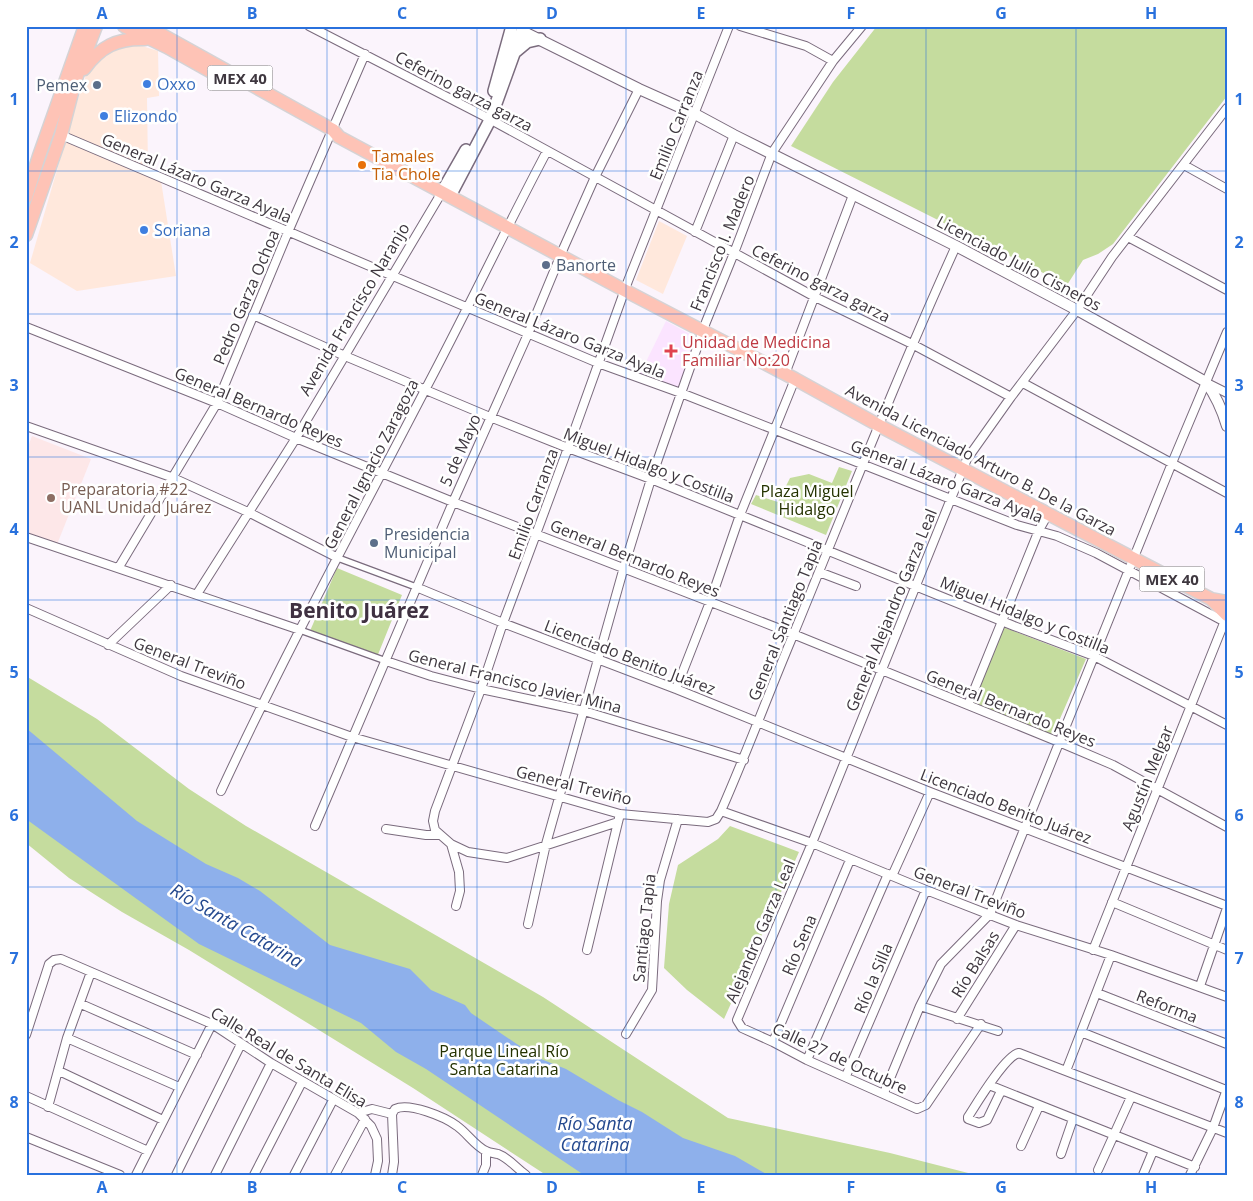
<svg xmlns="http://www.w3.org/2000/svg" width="1253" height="1201" viewBox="0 0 1253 1201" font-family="'Open Sans',sans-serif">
<rect width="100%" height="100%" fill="#fbf4fc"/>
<path fill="#ffe8dc" d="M139,45L158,51L159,96L147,98L148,169L161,181L176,276L77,291L30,263L75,108L87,72L96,57L118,46Z
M659,221L687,236L663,294L636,280Z"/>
<path fill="#fbe4ff" d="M666,321L697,338L677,389L640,374Z"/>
<path fill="#fde7e8" d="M32,436L91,459L56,547L26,537V452Z"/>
<path fill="#c5dc9e" d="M877,26H1227V96L1113,244L1098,254L1083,260L1067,285L791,146L833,82Z
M839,467L852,471L826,535L751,504L756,495L778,502L790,478L809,474L832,483Z
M337,568L402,595L377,657L310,631Z
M1003,627L1086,659L1052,737L973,702Z
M26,676L97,719L189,789L246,826L543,997L728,1118L890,1153L976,1175H546L413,1088L189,950L122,912L69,878L26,843Z
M730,826L799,852L724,1019L687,990L664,968L669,904L678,865L718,839Z"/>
<path fill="#8eb0eb" d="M26,728L137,821L206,864L238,878L260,891L330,945L410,969L431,990L465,1005L471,1013L536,1057L566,1069L618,1100L642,1112L683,1138L735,1156L768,1175H584L426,1069L396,1052L361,1023L199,944L26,819Z"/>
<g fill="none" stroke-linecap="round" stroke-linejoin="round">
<defs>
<path id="pedestrian" d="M338,558L416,587
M300,630L386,661"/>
<path id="minor" d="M309,26L484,116L815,297L912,344L1011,397
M740,26L806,46L833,61
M61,135L598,363L681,393L1017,525L1057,536L1096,553L1227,623
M1184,165L1227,189
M695,232L734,135
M1128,237L1227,290
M253,315L345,356L490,417L568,448L651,479L1014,626L1094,656L1227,725
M26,327L217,403L296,438L453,502L793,634L1059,742L1113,765L1227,827
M785,374L853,195
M1023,383L1227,493
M1207,383L1227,393
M26,426L171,477L250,513L338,558
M26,537L300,630
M119,567L217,403L288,232L365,54
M819,572L856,586
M416,587L503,623L676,689L930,792L1227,906
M197,594L296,438L442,192
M26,608L181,676L352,737L620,814L708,822L716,819L721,811L812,843L926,890L1016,925L1111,955L1227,997
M108,645L171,585
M386,661L431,676L481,689L584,711L744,760
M676,689L710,602L740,515L795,379
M968,705L1039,530L1048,514
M221,791C284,655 356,523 425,390C467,311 505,230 547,151
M721,811C747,752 769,692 794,633C847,504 898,374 956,246
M315,826L453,502L528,334L564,247L595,177L639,89
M386,829L426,835H440
M451,844L468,852L507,858L618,822
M892,876L930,792
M1112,902L1227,950
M456,906L460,891L459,872L451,844L435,830L433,821L435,811L481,689L503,623L568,448L628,281L729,26
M528,924L546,844L624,567L651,479L706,322L734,253L772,153L833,61L862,26
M587,950L619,818
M1093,950L1226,618
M1200,986L1227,908
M1097,993L1227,1044
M81,1004L197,1055
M920,1006L998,1031
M957,1019L1016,925
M981,1024L926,1105L917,1109L807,1060L773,1042L742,1028L737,1020L812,843L967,459L1011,397L1077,310L1112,257L1227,108
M1081,1032L1226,1090
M626,1034L652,990L657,901L660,880L678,819
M26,1035L49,964L54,960L61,959L212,1024L271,1063L358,1113L371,1126L377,1139L378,1161L375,1175
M67,1038L179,1087
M773,1042L850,860
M807,1060L888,874
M59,1071L163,1120
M1066,1071L1111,955
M846,1076L926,890
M989,1085L1195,1167
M1001,1091L987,1120L979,1123L968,1119V1117C977,1103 1005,1056 1019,1053L1227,1133
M884,1093L920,1006L941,964L990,914L1172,463L1227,332
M26,1096L148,1151
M48,1107L67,1038L91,972
M358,1113L372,1109L392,1114
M392,1114L395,1109C409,1102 445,1117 457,1126C467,1133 475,1146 486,1151C490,1153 494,1153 498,1154C509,1158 516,1168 526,1175
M392,1114L394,1162L392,1175
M26,1137L120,1175
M1021,1146L1039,1106
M1061,1154L1073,1119
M1098,1170L1131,1097
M136,1175L212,1024
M176,1175L241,1044
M215,1175L271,1063
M254,1175L302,1082
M294,1175L333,1100
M335,1175L365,1119
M482,1175L486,1165V1151
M1143,1175L1153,1151
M1190,1175L1213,1128L1227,1089"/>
<path id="tertiary" d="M522,31L639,89L695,114L734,135L956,246L1077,310L1206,382C1216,396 1222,409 1227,426"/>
<path id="secondary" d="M515,52L527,42L540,39
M494,91L512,26
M442,192L466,150
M450,196L490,120L524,26"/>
<path id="primary" d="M124,26L167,47L224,79
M146,26L333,130L339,137L624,290L795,379L880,426L1211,599L1227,602
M84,69C100,47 117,38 145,39
M26,197L39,156L85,26
M26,235L61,135L75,81L96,26
M1211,599L1227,615"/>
</defs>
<use href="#pedestrian" stroke="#7a6b7d" stroke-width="8"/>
<use href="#minor" stroke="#7a6b7d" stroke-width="10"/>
<use href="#tertiary" stroke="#7a6b7d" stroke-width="12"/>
<use href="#secondary" stroke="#7a6b7d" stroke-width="14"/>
<use href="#primary" stroke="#d5d3d5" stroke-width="15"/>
<use href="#pedestrian" stroke="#fff" stroke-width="5.5"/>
<use href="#minor" stroke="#fff" stroke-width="8"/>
<use href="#tertiary" stroke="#fff" stroke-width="10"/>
<use href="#secondary" stroke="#fff" stroke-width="11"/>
<use href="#primary" stroke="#fec3b6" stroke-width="12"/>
</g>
<path fill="none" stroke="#2971dd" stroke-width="1" stroke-opacity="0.55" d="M177,26V1175M327,26V1175M477,26V1175M626,26V1175M776,26V1175M926,26V1175M1076,26V1175M26,171H1227M26,314H1227M26,457H1227M26,600H1227M26,744H1227M26,887H1227M26,1030H1227"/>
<g fill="#3f7fe0" stroke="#fff" stroke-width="2">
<circle cx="147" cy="84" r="5"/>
<circle cx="104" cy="116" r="5"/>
<circle cx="144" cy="230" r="5"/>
</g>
<g fill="#5c6f8a" stroke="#fff" stroke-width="2">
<circle cx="97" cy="85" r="5"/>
<circle cx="546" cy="265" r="5"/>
<circle cx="374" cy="543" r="5"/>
</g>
<circle fill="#e8710a" stroke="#fff" stroke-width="2" cx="362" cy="165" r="5"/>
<path fill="#e0444e" stroke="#fff" stroke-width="2" d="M668.5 343.5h5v5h5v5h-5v5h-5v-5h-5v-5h5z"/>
<circle fill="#8d6e63" stroke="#fff" stroke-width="2" cx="51" cy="498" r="5"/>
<g text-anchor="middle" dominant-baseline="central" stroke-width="5" stroke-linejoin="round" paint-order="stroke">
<g fill="#fff" stroke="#787379" stroke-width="1">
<rect x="207.5" y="65.5" width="65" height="25" rx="4"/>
<rect x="1139.5" y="566.5" width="65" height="25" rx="4"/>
</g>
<g font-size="15" font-weight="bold" fill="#3e373f">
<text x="240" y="78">MEX 40</text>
<text x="1172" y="579">MEX 40</text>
</g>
<g font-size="16" fill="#366cbe" stroke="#fff" text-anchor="start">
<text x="157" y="84">Oxxo</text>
<text x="114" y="116">Elizondo</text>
<text x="154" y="230">Soriana</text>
</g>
<g font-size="16" fill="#4e5e75" stroke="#fff" text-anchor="start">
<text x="87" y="85" text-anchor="end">Pemex</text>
<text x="556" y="265">Banorte</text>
<text x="384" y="534">Presidencia<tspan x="384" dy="18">Municipal</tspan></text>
</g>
<g font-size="16" fill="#3e373f" stroke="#fff">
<text transform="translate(464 91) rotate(28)">Ceferino garza garza</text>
<text transform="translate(676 125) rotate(-68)">Emilio Carranza</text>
<text transform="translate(197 178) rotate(23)">General Lázaro Garza Ayala</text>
<text transform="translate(722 243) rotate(-68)">Francisco I. Madero</text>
<text transform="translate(1019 263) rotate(28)">Licenciado Julio Cisneros</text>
<text transform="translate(821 283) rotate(27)">Ceferino garza garza</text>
<text transform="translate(246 297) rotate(-67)">Pedro Garza Ochoa</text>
<text transform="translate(354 309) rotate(-59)">Avenida Francisco Naranjo</text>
<text transform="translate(570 335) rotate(22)">General Lázaro Garza Ayala</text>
<text transform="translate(259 407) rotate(23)">General Bernardo Reyes</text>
<text transform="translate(460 450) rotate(-66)">5 de Mayo</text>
<text transform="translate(981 460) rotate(28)">Avenida Licenciado Arturo B. De la Garza</text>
<text transform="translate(371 464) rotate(-63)">General Ignacio Zaragoza</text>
<text transform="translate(649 465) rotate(21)">Miguel Hidalgo y Costilla</text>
<text transform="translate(947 481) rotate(21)">General Lázaro Garza Ayala</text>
<text transform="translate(533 504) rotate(-70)">Emilio Carranza</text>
<text transform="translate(635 558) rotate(22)">General Bernardo Reyes</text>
<text transform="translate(891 610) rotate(-68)">General Alejandro Garza Leal</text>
<text transform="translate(1025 615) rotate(22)">Miguel Hidalgo y Costilla</text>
<text transform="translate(785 620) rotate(-68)">General Santiago Tapia</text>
<text transform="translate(630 657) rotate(21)">Licenciado Benito Juárez</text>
<text transform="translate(190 663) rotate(21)">General Treviño</text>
<text transform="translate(515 681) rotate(14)">General Francisco Javier Mina</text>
<text transform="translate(1011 708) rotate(22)">General Bernardo Reyes</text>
<text transform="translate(1147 778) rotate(-68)">Agustín Melgar</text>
<text transform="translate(574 785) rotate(14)">General Treviño</text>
<text transform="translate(1006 806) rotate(21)">Licenciado Benito Juárez</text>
<text transform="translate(970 892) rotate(21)">General Treviño</text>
<text transform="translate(644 928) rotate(-84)">Santiago Tapia</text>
<text transform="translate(760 931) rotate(-67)">Alejandro Garza Leal</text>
<text transform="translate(799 945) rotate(-67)">Río Sena</text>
<text transform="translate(975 964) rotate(-58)">Río Balsas</text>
<text transform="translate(873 978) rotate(-67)">Río la Silla</text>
<text transform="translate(1167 1006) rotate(21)">Reforma</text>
<text transform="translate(289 1057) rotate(31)">Calle Real de Santa Elisa</text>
<text transform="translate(840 1058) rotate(25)">Calle 27 de Octubre</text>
</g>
<g font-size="16" fill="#c56008" stroke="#fff" text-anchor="start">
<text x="372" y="156">Tamales<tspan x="372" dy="18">Tia Chole</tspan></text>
</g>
<g font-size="16" fill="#be3a42" stroke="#fff" text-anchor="start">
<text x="682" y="342">Unidad de Medicina<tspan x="682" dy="18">Familiar No:20</tspan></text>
</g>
<g font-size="16" fill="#785e54" stroke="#fff" text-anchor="start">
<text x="61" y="489">Preparatoria #22<tspan x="61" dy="18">UANL Unidad Juárez</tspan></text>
</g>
<g font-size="16" fill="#243200" stroke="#fff">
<text x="807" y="491">Plaza Miguel<tspan x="807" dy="18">Hidalgo</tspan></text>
<text x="504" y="1051">Parque Lineal Río<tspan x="504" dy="18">Santa Catarina</tspan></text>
</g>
<g font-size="18" font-style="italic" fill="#24498f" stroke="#fff">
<text transform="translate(237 925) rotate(30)">Río Santa Catarina</text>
<text x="595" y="1123">Río Santa<tspan x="595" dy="21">Catarina</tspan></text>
</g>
<g font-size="21" font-weight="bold" fill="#3f3141" stroke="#fff">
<text x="359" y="610">Benito Juárez</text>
</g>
</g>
<rect width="1253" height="1201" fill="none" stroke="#ffffff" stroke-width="55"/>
<rect x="28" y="28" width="1198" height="1146" fill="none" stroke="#2971dd" stroke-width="2"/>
<g font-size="16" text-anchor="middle" font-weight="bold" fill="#2971dd">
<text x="102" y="19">A</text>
<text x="252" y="19">B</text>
<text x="402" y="19">C</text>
<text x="552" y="19">D</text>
<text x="701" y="19">E</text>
<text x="851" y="19">F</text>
<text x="1001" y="19">G</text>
<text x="1151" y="19">H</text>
<text x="14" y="105">1</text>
<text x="1239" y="105">1</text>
<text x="14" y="248">2</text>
<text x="1239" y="248">2</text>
<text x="14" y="391">3</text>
<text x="1239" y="391">3</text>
<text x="14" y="535">4</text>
<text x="1239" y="535">4</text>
<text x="14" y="678">5</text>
<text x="1239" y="678">5</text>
<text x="14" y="821">6</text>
<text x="1239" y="821">6</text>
<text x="14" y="964">7</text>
<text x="1239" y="964">7</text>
<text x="14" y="1108">8</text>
<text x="1239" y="1108">8</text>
<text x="102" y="1193">A</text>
<text x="252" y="1193">B</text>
<text x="402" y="1193">C</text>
<text x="552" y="1193">D</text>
<text x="701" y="1193">E</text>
<text x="851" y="1193">F</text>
<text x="1001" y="1193">G</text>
<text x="1151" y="1193">H</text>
</g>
</svg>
